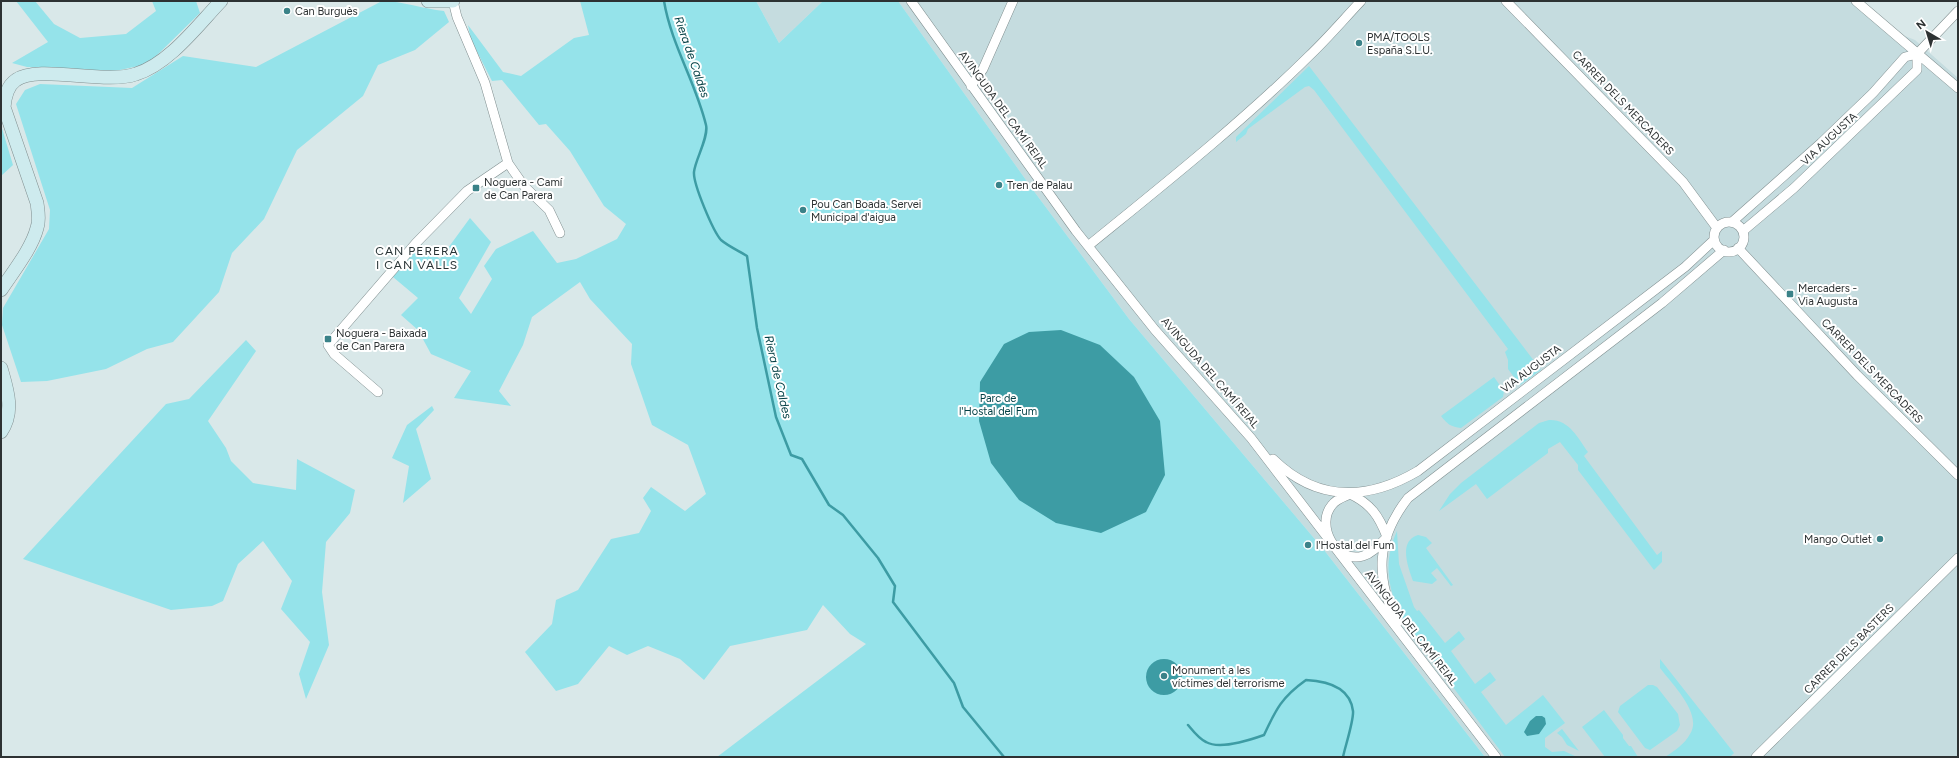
<svg xmlns="http://www.w3.org/2000/svg" width="1959" height="758" viewBox="0 0 1959 758" font-family="Figtree,sans-serif">
<rect width="100%" height="100%" fill="#d9e8e9"/>
<path fill="#c5dcdf" d="M756,1H823L779,43Z
M898,1H1861L1900,34L1915,40L1958,78V757H1485L1324,550L1129,319L1036,194Z"/>
<path fill="#95e3ea" d="M16,1H35L54,24L80,38L126,34L156,11L152,1H196L200,13L148,64L115,71L27,67L12,63L48,42Z
M382,1C403,1 423,9 444,11L449,22L415,50L378,65L363,96L297,150L264,219L232,253L219,292L173,342L147,349L106,369L47,381L21,382L2,325L3,308L49,229L50,210L16,104L25,90L40,84L132,88L183,56L256,67Z
M580,1H756L779,43L823,1H898L1036,194L1129,319L1324,550L1485,757H717L866,644L850,634L823,605L807,630L730,646L704,680L680,659L648,646L627,655L609,646L578,684L556,691L525,652L552,624L556,600L578,590L611,539L639,533L651,511L643,498L651,487L685,511L706,494L688,445L652,425L631,364L632,344L590,299L580,282L532,317L523,345L499,391L511,406L454,398L471,371L431,354L418,330L401,315L418,298L393,277L421,244L440,259L470,218L491,242L459,298L471,314L492,279L484,266L496,249L533,231L557,263L576,259L617,239L626,224L604,206L570,151L546,124L539,125L502,80L492,81L471,40L468,25L503,72L521,76L574,38L589,35Z
M1309,66L1541,370L1520,385L1508,369V360L1505,352L1508,349L1314,90L1309,86L1305,87L1248,129L1246,134L1236,142V137Z
M1,125L13,165L1,176Z
M246,340L256,351L208,421L226,448L231,461L253,483L296,490L297,459L355,490L350,513L326,542L322,592L329,645L306,699L299,674L310,642L281,609L292,581L263,541L238,564L223,601L212,606L171,610L23,559L166,404L189,399Z
M1494,377L1504,391L1503,397L1461,428C1451,427 1447,424 1441,416Z
M432,406L434,410L416,429L431,479L403,503L409,466L392,458L407,425Z
M1549,420C1569,419 1578,438 1588,452L1584,456L1657,555L1662,551V562L1654,570L1578,470V465L1560,442L1548,449V453L1487,499L1476,484L1439,511L1450,494L1461,483L1539,423Z
M1397,531L1399,564L1414,607L1417,611L1419,610L1445,643L1459,631L1465,639L1451,651L1475,684L1490,672L1496,680L1481,692L1506,725L1543,695L1565,723L1545,738V747L1552,752L1564,751L1577,757H1505L1406,624C1388,593 1382,564 1397,531Z
M1418,535L1426,537L1432,543L1426,548L1453,585L1451,586L1437,568L1431,573L1437,580L1432,584L1413,581C1408,567 1398,541 1418,535Z
M1660,659L1734,753L1730,757H1665C1674,751 1685,744 1690,734C1703,714 1672,684 1660,668Z
M1648,685H1653L1657,687L1678,714L1680,725L1677,731L1650,750L1645,748L1618,712L1620,706Z
M1604,710L1623,735V738L1629,746H1631L1638,757H1605L1582,727Z
M1562,729L1579,751L1567,745L1562,737L1557,733Z"/>
<path fill="#3d9ca4" d="M1061,330L1100,345L1134,377L1160,421L1165,475L1146,512L1101,533L1056,523L1019,500L991,463L979,421L980,382L1004,344L1029,332Z
M1146 677a18 18 0 1 1 36 0a18 18 0 1 1-36 0Z
M1536,716H1542L1545,718L1546,724L1539,734L1527,736L1524,732L1530,721Z"/>
<g fill="none" stroke-linecap="round" stroke-linejoin="round">
<path stroke="#3d9ca4" stroke-width="2.5" d="M664,1C671,44 696,83 706,125C709,137 695,160 694,172C693,184 713,231 721,240C728,246 739,251 747,256L757,328L776,417L791,455L802,459L829,505L843,515L878,558L895,586L893,602L954,683L963,707L1004,757
M1188,725C1193,731 1199,739 1206,742C1220,750 1250,740 1264,735C1276,709 1282,697 1306,680C1327,681 1350,687 1353,711C1354,720 1345,747 1343,757"/>
<defs>
<path id="street" d="M453,1L457,17L485,83L508,163L524,186L549,210L560,233
M911,1L1076,231L1155,330L1251,438L1496,757
M1506,1L1683,182L1717,228
M1856,1L1958,88
M971,86L983,69L1013,1
M1732,222L1821,143L1873,93L1905,57L1917,54L1958,11
M1714 237a15 15 0 1 1 30 0a15 15 0 1 1-30 0Z
M1743,231L1794,188L1917,70V54
M1088,246C1163,185 1240,124 1309,56C1327,39 1344,19 1361,1
M1738,248L1857,375L1958,475
M378,392L334,354L328,345L416,243L467,191L508,163
M1273,459C1317,502 1367,501 1418,471L1685,267L1714,240
M1350,494C1371,504 1379,516 1387,537C1380,544 1373,553 1363,556C1336,564 1315,525 1332,505C1336,499 1344,497 1350,494Z
M1397,623C1375,577 1376,539 1408,498L1662,303L1724,250
M1756,757L1958,558"/>
<path id="secondary" d="M428,1H453
M1,290C13,272 32,248 37,228C40,220 38,211 37,203L4,107C5,97 7,86 16,80C38,64 105,85 136,74C169,64 198,25 221,1
M1,368C7,389 15,411 1,432"/>
</defs>
<use href="#street" stroke="#829091" stroke-width="10"/>
<use href="#secondary" stroke="#829091" stroke-width="14"/>
<use href="#street" stroke="#fff" stroke-width="9"/>
<use href="#secondary" stroke="#ceebee" stroke-width="13"/>
</g>
<g fill="#3a8288" stroke="#fff" stroke-width="1.5">
<circle cx="287" cy="11" r="4"/>
<circle cx="1359" cy="43" r="4"/>
<circle cx="999" cy="185" r="4"/>
<rect x="472" y="184" width="8" height="8" rx="2"/>
<circle cx="803" cy="210" r="4"/>
<rect x="1786" y="290" width="8" height="8" rx="2"/>
<rect x="324" y="335" width="8" height="8" rx="2"/>
<circle cx="1880" cy="539" r="4"/>
<circle cx="1308" cy="545" r="4"/>
<circle cx="1164" cy="676" r="4"/>
</g>
<g text-anchor="middle" dominant-baseline="central" stroke-width="4" stroke-linejoin="round" paint-order="stroke">
<g font-size="11" fill="#2d3233" stroke="#fff" text-anchor="start">
<text x="295" y="11">Can Burguès</text>
<text x="1367" y="37">PMA/TOOLS<tspan x="1367" dy="13">España S.L.U.</tspan></text>
<text x="484" y="182">Noguera - Camí<tspan x="484" dy="13">de Can Parera</tspan></text>
<text x="1007" y="185">Tren de Palau</text>
<text x="811" y="204">Pou Can Boada. Servei<tspan x="811" dy="13">Municipal d'aigua</tspan></text>
<text x="1798" y="288">Mercaders -<tspan x="1798" dy="13">Via Augusta</tspan></text>
<text x="336" y="333">Noguera - Baixada<tspan x="336" dy="13">de Can Parera</tspan></text>
<text x="1872" y="539" text-anchor="end">Mango Outlet</text>
<text x="1316" y="545">l'Hostal del Fum</text>
<text x="1172" y="670">Monument a les<tspan x="1172" dy="13">víctimes del terrorisme</tspan></text>
</g>
<g font-size="11" fill="#2d3233" stroke="#fff">
<text transform="translate(1623 103) rotate(46)">CARRER DELS MERCADERS</text>
<text transform="translate(1003 110) rotate(54)">AVINGUDA DEL CAMÍ REIAL</text>
<text transform="translate(1829 139) rotate(-43)">VIA AUGUSTA</text>
<text transform="translate(1531 369) rotate(-37)">VIA AUGUSTA</text>
<text transform="translate(1872 371) rotate(46)">CARRER DELS MERCADERS</text>
<text transform="translate(1210 373) rotate(49)">AVINGUDA DEL CAMÍ REIAL</text>
<text transform="translate(1411 628) rotate(52)">AVINGUDA DEL CAMÍ REIAL</text>
<text transform="translate(1849 649) rotate(-45)">CARRER DELS BASTERS</text>
</g>
<g font-size="11" fill="#023f44" stroke="#fff">
<text x="998" y="398">Parc de<tspan x="998" dy="13">l'Hostal del Fum</tspan></text>
</g>
<g font-size="12" font-style="italic" fill="#054146" stroke="#fff">
<text transform="translate(692 57) rotate(71)">Riera de Caldes</text>
<text transform="translate(778 377) rotate(77)">Riera de Caldes</text>
</g>
<g font-size="12" letter-spacing="1" fill="#283335" stroke="#fff">
<text x="417" y="251">CAN PERERA<tspan x="417" dy="14">I CAN VALLS</tspan></text>
</g>
</g>
<rect width="1959" height="758" fill="none" stroke="#2d3233" stroke-width="4"/>
<g transform="translate(1927 32) rotate(322)" stroke="#ffffff" stroke-width="3" paint-order="stroke">
<path d="M0-3L7 15L0 10L-7 15Z" fill="#2d3233"/>
<text y="-6" font-size="11" font-weight="bold" text-anchor="middle" fill="#2d3233">N</text>
</g>
</svg>
